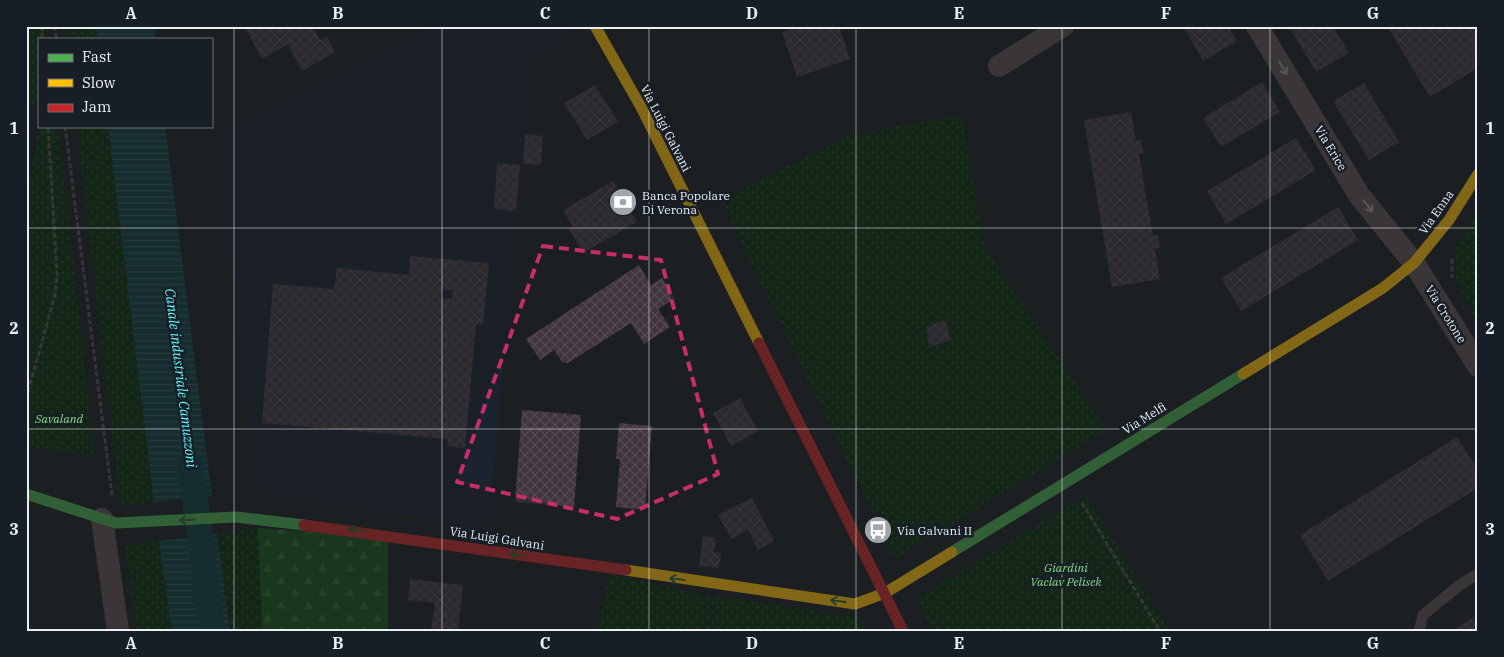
<svg xmlns="http://www.w3.org/2000/svg" width="1504" height="657" viewBox="0 0 1504 657" font-family="'IBM Plex Serif',serif">
<defs>
<pattern id="green-dots" width="8" height="8" patternUnits="userSpaceOnUse" patternTransform="scale(1.25)"><rect width="8" height="8" fill="#0c300c"/><path d="M2 2h.1M6 6h.1" fill="none" stroke="#2f4e30" stroke-width="1.8" stroke-linecap="round"/></pattern>
<pattern id="forest-firs" width="22" height="20" patternUnits="userSpaceOnUse" patternTransform="scale(1.25)"><rect width="22" height="20" fill="#155516"/><path d="M5 1l3.5 6h-7zM16 11l3.5 6h-7z" fill="#376e38"/></pattern>
<pattern id="water-rules" width="6" height="5" patternUnits="userSpaceOnUse" patternTransform="scale(1.25)"><rect width="6" height="5" fill="#103e40"/><path d="M0 2.5h6" fill="none" stroke="#335a5c"/></pattern>
<pattern id="building-cross-hatch" width="8" height="8" patternUnits="userSpaceOnUse" patternTransform="scale(1.25)"><rect width="8" height="8" fill="#42353f"/><path d="M0 0l8 8M0 8l8-8" fill="none" stroke="#544952"/></pattern>
</defs>
<rect width="100%" height="100%" fill="#1c1f22"/>
<path fill="#1b232f" d="M432,26H568L570,29L530,63L488,529L256,489L217,137Z"/>
<path fill="url(#green-dots)" d="M26,26H47L49,39H39V105L26,103Z
M66,26H96L98,39H67Z
M962,115L984,244L1107,430L895,559L721,201L847,136Z
M39,123V126H58L95,456L26,446V204Z
M77,126H108L154,502L120,506Z
M1478,214V323C1463,300 1447,271 1459,243C1463,233 1472,223 1478,214Z
M1086,495L1170,631H933L917,598Z
M258,528L262,631H230L217,534Z
M159,541L172,631H137L125,545Z
M609,574L705,595L703,631H598Z
M707,595L859,617L867,631H705Z"/>
<path fill="url(#forest-firs)" d="M258,528L388,537V631H262Z"/>
<path fill="url(#water-rules)" d="M96,26H154L155,39H98Z
M108,126H165L212,496L154,502Z
M217,534L230,631H172L159,541Z"/>
<g fill="none" stroke-linecap="round" stroke-linejoin="round">
<path stroke="#103e40" stroke-width="26" d="M190,463L212,631"/>
</g>
<path fill="url(#building-cross-hatch)" fill-rule="evenodd" d="M244,26H313L320,40L327,37L335,52L302,71L288,44L262,59Z
M799,26H839L850,59L797,77L782,32Z
M1183,26H1228L1237,41L1203,61Z
M1289,26H1333L1349,53L1316,72Z
M1387,26H1472L1478,36V68L1430,97Z
M1262,82L1280,112L1221,147L1203,118Z
M1364,83L1399,142L1369,160L1333,101Z
M595,85L618,122L587,140L564,103Z
M1131,112L1136,141L1141,140L1144,153L1139,154L1153,236L1158,235L1160,248L1155,249L1160,279L1112,287L1084,120Z
M525,134L543,136L541,165L523,164Z
M1296,138L1316,170L1226,224L1207,191Z
M497,163L520,165L516,211L494,209Z
M613,181L637,222L583,253L569,229L573,227L563,210Z
M1338,207L1358,240L1241,311L1221,278Z
M410,256L489,263L483,325L476,324L465,448L447,446L448,439L262,423L273,284L334,289L337,268L409,275ZM442,289L453,290L452,299L441,298Z
M639,265L651,285L662,278L675,298L658,309L670,327L644,344L631,323L568,363L562,362L554,350L540,360L526,339Z
M945,320L951,340L929,347L926,327Z
M740,398L758,431L731,446L713,413Z
M522,410L581,415L574,507L515,502Z
M619,423L652,426L645,510L616,507L620,459H616Z
M1457,437L1478,470V488L1328,581L1300,535Z
M752,498L774,541L758,550L748,530L731,539L718,515Z
M703,536L716,538L714,552L721,553L719,568L699,566Z
M410,579L463,585L458,631H431L435,603L408,600Z
M1478,615V631H1451Z"/>
<g fill="none" stroke-linecap="round" stroke-linejoin="round">
<path stroke="#5b5152" stroke-width="3" stroke-dasharray="5 2.5" stroke-linecap="butt" d="M42,26V39
M55,26L56,39
M65,126L112,495
M1452,259V278
M26,399L55,295L57,274L48,126
M1082,503L1160,631"/>
<path stroke="#615150" stroke-width="11" d="M1419,631L1423,615L1461,584L1478,574"/>
<path stroke="#615150" stroke-width="22" d="M1257,26L1359,195L1414,263L1478,366
M999,66L1063,26
M102,519L118,631"/>
<path stroke="#4caf50" stroke-width="11" d="M26,494L116,523L236,517L304,525
M952,552L1243,374"/>
<path stroke="#ffc107" stroke-width="11" d="M595,26L641,107L759,343
M1243,374L1383,288L1414,263L1449,220L1478,174
M626,570L855,604L885,593L952,552"/>
<path stroke="#c62828" stroke-width="11" d="M759,343L903,631
M304,525L626,570"/>
</g>
<defs><path id="oneway-shaft" d="M-6 0H5M1.5-3L5.5 0L1.5 3" fill="none" stroke-width="1.6" stroke-linecap="round" stroke-linejoin="round" transform="scale(1.25)"/></defs>
<g stroke="#9e9899">
<use href="#oneway-shaft" transform="translate(1283 68) rotate(59)"/>
<use href="#oneway-shaft" transform="translate(1368 206) rotate(51)"/>
</g>
<g stroke="#2f5f39">
<use href="#oneway-shaft" transform="translate(187 520) rotate(177)"/>
<use href="#oneway-shaft" transform="translate(356 530) rotate(-173)"/>
<use href="#oneway-shaft" transform="translate(517 555) rotate(-171)"/>
<use href="#oneway-shaft" transform="translate(677 579) rotate(-172)"/>
<use href="#oneway-shaft" transform="translate(838 601) rotate(-172)"/>
</g>
<path d="M0 0H1504V657H0ZM543,246L661,260L718,474L617,519L457,482Z" fill="#1c1f22" fill-opacity=".55" fill-rule="evenodd"/>
<path fill="none" stroke="#c62d6a" stroke-width="4" stroke-dasharray="10 6" stroke-linejoin="round" d="M543,246L661,260L718,474L617,519L457,482Z"/>
<path fill="none" stroke="#e9eef3" stroke-width="1" stroke-opacity="0.55" d="M234,26V631M442,26V631M649,26V631M856,26V631M1062,26V631M1270,26V631M26,228H1478M26,429H1478"/>
<defs>
<symbol id="bank-disc" viewBox="-11 -11 22 22"><circle r="9.5" fill="#a1a6aa" stroke="#181e26"/><path d="M-6-4H6V4H-6ZM0-2.3a2.3 2.3 0 1 0 0 4.6a2.3 2.3 0 1 0 0-4.6Z" fill="#fff"/></symbol>
<symbol id="bus-disc" viewBox="-11 -11 22 22"><circle r="9.5" fill="#a1a6aa" stroke="#181e26"/><path d="M-5-6H5V4H4V6H2V4H-2V6H-4V4H-5ZM-3.5-4V0h7V-4ZM-3.5 1.2v1.5H-2V1.2ZM2 1.2v1.5H3.5V1.2Z" fill="#fff"/></symbol>
</defs>
<g fill-rule="evenodd">
<use href="#bank-disc" x="607" y="186" width="32" height="32"/>
<use href="#bus-disc" x="862" y="514" width="32" height="32"/>
</g>
<g text-anchor="middle" dominant-baseline="central" stroke-width="5" stroke-linejoin="round" paint-order="stroke">
<g font-size="12" fill="#e9eef3" stroke="#181e26">
<text transform="translate(666 128) rotate(63)">Via Luigi Galvani</text>
<text transform="translate(1331 148) rotate(59)">Via Erice</text>
<text transform="translate(1436 212) rotate(-55)">Via Enna</text>
<text transform="translate(1446 314) rotate(58)">Via Crotone</text>
<text transform="translate(1144 418) rotate(-32)">Via Melfi</text>
<text transform="translate(497 538) rotate(9)">Via Luigi Galvani</text>
</g>
<g font-size="12" fill="#e9eef3" stroke="#181e26" text-anchor="start">
<text x="642" y="195">Banca Popolare<tspan x="642" dy="14">Di Verona</tspan></text>
<text x="897" y="530">Via Galvani II</text>
</g>
<g font-size="12" font-style="italic" fill="#81dd7c" stroke="#181e26">
<text x="59" y="418">Savaland</text>
<text x="1066" y="567">Giardini<tspan x="1066" dy="14">Vaclav Pelisek</tspan></text>
</g>
<g font-size="14" font-style="italic" fill="#5ef5fc" stroke="#181e26">
<text transform="translate(181 378) rotate(83)">Canale industriale Camuzzoni</text>
</g>
</g>
<rect width="1504" height="657" fill="none" stroke="#181e26" stroke-width="55"/>
<rect x="38" y="38" width="175" height="90" fill="#181e26" stroke="#6c7178"/>
<rect x="48" y="54" width="25" height="8" fill="#4caf50" stroke="#6c7178"/>
<text x="82" y="62" font-size="15" fill="#e9eef3">Fast</text>
<rect x="48" y="79" width="25" height="8" fill="#ffc107" stroke="#6c7178"/>
<text x="82" y="88" font-size="15" fill="#e9eef3">Slow</text>
<rect x="48" y="104" width="25" height="8" fill="#c62828" stroke="#6c7178"/>
<text x="82" y="112" font-size="15" fill="#e9eef3">Jam</text>
<rect x="28" y="28" width="1448" height="602" fill="none" stroke="#e9eef3" stroke-width="2"/>
<g font-size="16" text-anchor="middle" font-weight="bold" fill="#e9eef3">
<text x="131" y="19">A</text>
<text x="338" y="19">B</text>
<text x="545" y="19">C</text>
<text x="752" y="19">D</text>
<text x="959" y="19">E</text>
<text x="1166" y="19">F</text>
<text x="1373" y="19">G</text>
<text x="14" y="134">1</text>
<text x="1490" y="134">1</text>
<text x="14" y="334">2</text>
<text x="1490" y="334">2</text>
<text x="14" y="535">3</text>
<text x="1490" y="535">3</text>
<text x="131" y="649">A</text>
<text x="338" y="649">B</text>
<text x="545" y="649">C</text>
<text x="752" y="649">D</text>
<text x="959" y="649">E</text>
<text x="1166" y="649">F</text>
<text x="1373" y="649">G</text>
</g>
</svg>
